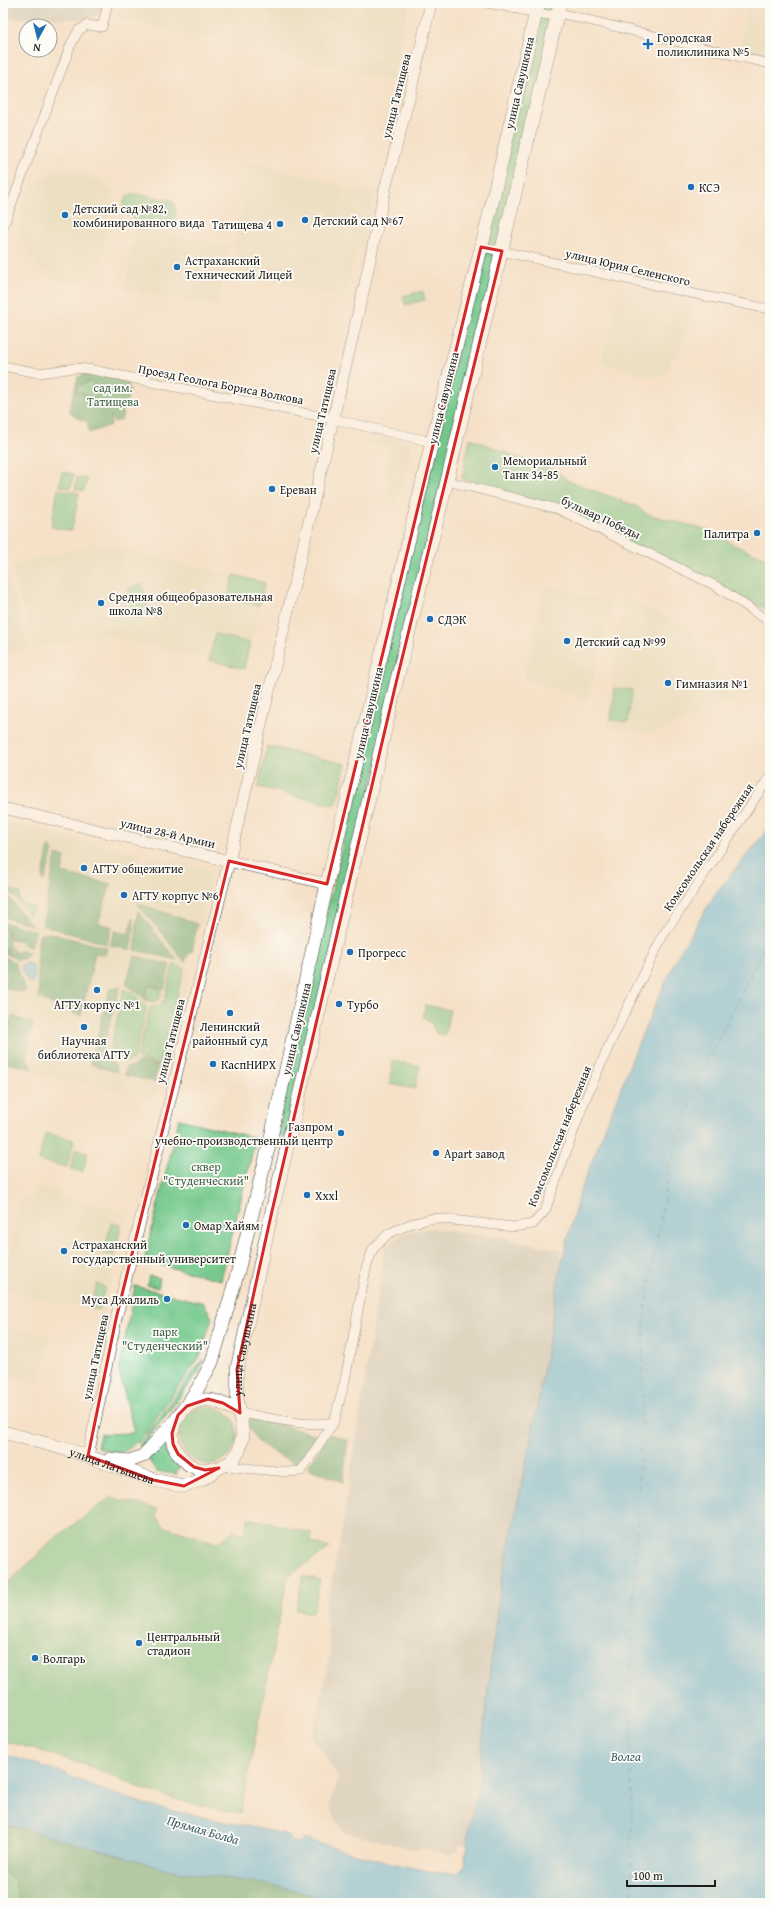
<svg xmlns="http://www.w3.org/2000/svg" width="773" height="1906" viewBox="0 0 773 1906" font-family="'Gentium Book Plus',serif">
<rect width="100%" height="100%" fill="#fdfcf7"/>
<filter id="ink" filterUnits="userSpaceOnUse"><feTurbulence type="fractalNoise" baseFrequency=".025" numOctaves="2"/><feDisplacementMap in="SourceGraphic" scale="8" xChannelSelector="R" yChannelSelector="G"/><feConvolveMatrix kernelMatrix="1 2 1 2 8 2 1 2 1" color-interpolation-filters="sRGB"/></filter>
<filter id="wash" filterUnits="userSpaceOnUse"><feTurbulence type="fractalNoise" baseFrequency=".012" numOctaves="4" result="noise"/><feDisplacementMap in="SourceGraphic" scale="16" xChannelSelector="R" yChannelSelector="G"/><feGaussianBlur stdDeviation="0.9" result="paint"/><feColorMatrix in="noise" values="0 0 0 0 0 0 0 0 0 0 0 0 0 0 0 0 0 1.4 0 .05"/><feComposite in="paint" operator="in"/></filter>
<g filter="url(#wash)">
<rect width="100%" height="100%" fill="#f5e1c8"/>
<path fill="#e2dcba" d="M118,3H409L392,80L115,18Z
M749,3H770V59L738,51Z
M251,162L376,194L363,247H357L345,299L246,275L234,249Z
M55,170L83,173L103,182L114,192L100,266L84,280L70,284L53,279L39,267L25,252L19,227L24,202L34,185Z
M136,228L229,246L217,306L125,289Z
M621,285L694,303L678,358L672,356L668,371L660,377H649L601,363Z
M368,432L412,443L396,507L384,504L391,476L385,474L391,448L365,442Z
M95,543L265,583L250,643L215,634L209,660L104,635L35,648L11,570L14,565Z
M3,569L6,571L29,649L3,656Z
M545,586L611,602L588,700L524,679Z
M624,597L689,628L716,664L730,701L652,734L607,726Z
M3,821L141,855L137,869L145,871L149,856L209,870L211,878L194,951L187,962L189,974L157,1100L3,1065Z
M38,1186L58,1192L61,1197L127,1212L104,1312L58,1303L56,1304L45,1301L44,1299L3,1290L19,1203L22,1196L32,1197L34,1191L37,1192Z
M3,1325L51,1337L39,1384L3,1375Z"/>
<path fill="#c5c5b8" d="M3,3H103L100,13L87,19L3,18Z
M429,1228L505,1238L562,1250L466,1845H459L458,1851L449,1855L419,1848L416,1850L343,1832L329,1807L338,1777L312,1736L330,1654L325,1607L339,1548L385,1247L404,1233Z"/>
<path fill="#73c78b" stroke="#487254" d="M539,3H560L287,1137L275,1134Z
M137,194L171,200C177,205 176,212 175,218L167,224L131,218C122,212 121,203 128,195Z
M423,291L425,300L405,305L403,296Z
M89,381L93,382L98,394L94,398L79,394L77,391L78,384L82,385Z
M470,438L555,471L571,482L636,506L647,514L711,531L736,546L770,559V611L721,586L525,497L466,480L462,478Z
M62,472L74,474L71,488L59,486Z
M77,477L87,479L84,491L75,489Z
M58,489L79,493L72,531L51,527Z
M234,575L265,583L259,606L228,598Z
M142,584L150,614L135,619L127,589Z
M215,634L250,643L244,669L209,660Z
M615,688L632,690L628,722L611,720Z
M267,746L346,764L336,806L258,787Z
M8,889L20,893L19,899L22,903L34,908L29,915Z
M3,929L7,931L9,947L16,952L13,953L3,946Z
M173,965L184,968L159,1065L137,1058L150,1008L160,1005L165,999Z
M145 994a8 8 0 1 1 16 0a8 8 0 1 1-16 0Z
M124,989L134,994L147,1007L134,1059C124,1064 117,1059 109,1053Z
M425,1005L450,1010L445,1035L436,1034L431,1022L423,1017Z
M393,1061L420,1066L415,1089L389,1084Z
M179,1119L256,1138L221,1280L144,1261Z
M45,1133L74,1140L67,1167L39,1161Z
M75,1149L88,1152L83,1172L70,1169Z
M111,1223L121,1225L114,1255L104,1253Z
M149,1276L160,1278L158,1288L147,1285Z
M97,1284L105,1287L99,1310L91,1308Z
M135,1286L204,1303L212,1318L200,1357L138,1443L136,1442C123,1457 114,1452 97,1447L100,1434L134,1433L119,1370Z
M203,1359L199,1372L141,1448L139,1445Z
M179 1435a29 29 0 1 1 58 0a29 29 0 1 1-58 0Z
M166,1438L170,1454L180,1468L176,1471L177,1474L157,1472L148,1459Z
M111,1497L157,1509L156,1516L165,1527L217,1543L233,1531L245,1533L248,1518L312,1533L310,1542L330,1548L288,1576L240,1814L182,1801L142,1789L97,1769L32,1748L3,1741V1591L4,1587L55,1538Z
M303,1576L320,1580L313,1613L296,1610Z
M3,1871L15,1880L19,1903H3Z"/>
<path fill="#5eac77" stroke="#3d644a" fill-rule="evenodd" d="M88,372L128,381L130,390L121,420L114,422L110,416L111,425L89,433L87,421L78,419L69,411L78,377L82,376L83,373L87,376ZM89,381L93,382L98,394L95,398L85,395L82,391L79,394L77,391L78,384L82,385Z
M49,845L53,851L45,880H42Z
M56,855L65,857L62,873L111,884L98,923L112,927L107,944L42,925Z
M4,891L31,925H32L3,917Z
M137,903L197,924L192,951L187,956L185,962Z
M138,911L177,960L135,950Z
M133,918L134,928L130,950L110,945L115,931L128,934Z
M3,922L35,931L31,948L24,945L20,940H10L7,929L3,928Z
M49,933L107,948L105,955L95,953L81,1016L73,1013L72,1008L53,1004L39,998L37,957L39,935Z
M3,948L13,955L22,950L30,952L25,958L18,960L3,952Z
M3,956L15,963L26,991L20,992L3,987V976L9,978L3,968Z
M134,956L170,965L164,990L154,985L148,987L145,993L147,1001L126,984Z
M120,987L101,1055L115,1065L117,1072L90,1064L110,988Z
M12,1016L33,1023L26,1056L33,1069L3,1062V1040Z
M140,1061L158,1066L154,1082L125,1075L126,1067H132Z
M249,1417L319,1435L297,1465L279,1456L257,1441L247,1424Z
M329,1434L348,1440L343,1482L307,1468Z
M3,1823L176,1871L241,1880L291,1889L338,1903H19L15,1880L3,1871Z"/>
<path fill="#64bbe1" stroke="#406c7e" d="M770,827V1903H338L291,1889L241,1880L176,1871L3,1823V1754L61,1772L100,1789L150,1806L285,1834L289,1836L291,1841L299,1843L303,1839L307,1840L377,1860L439,1873H458L464,1866L469,1828L479,1778L490,1668L501,1583L536,1414L560,1269L579,1194L640,1039L676,959L715,894Z
M27,963L31,964C35,970 35,975 33,982L29,983L21,969V966Z"/>
<g fill="none" stroke-linecap="round" stroke-linejoin="round">
<path stroke="#395c6b" stroke-width="1" stroke-dasharray="5 4" stroke-linecap="butt" d="M632,1903L631,1654L642,1412L644,1317L669,1168L702,1072L764,948L770,941"/>
</g>
</g>
<g filter="url(#ink)">
<g fill="none" stroke-linecap="round" stroke-linejoin="round">
<defs>
<path id="minor" d="M487,3L548,15L563,14L770,64
M3,227L71,44L79,30L87,25L102,27L108,3
M481,247C578,267 673,291 770,309
M3,366L39,373L75,368L88,369L333,419L432,442
M447,481L558,509L716,586L770,622
M240,1413C270,1417 304,1428 334,1422
M223,1466L288,1472L301,1471L334,1422L345,1380L366,1268L373,1249L388,1234L410,1224L434,1218L514,1227L533,1224L545,1211L584,1102L612,1039L662,937L770,776"/>
<path id="major" d="M3,808L327,884
M88,1456L116,1319L229,861L364,288L385,189L410,94L431,3"/>
<g id="highway">
<path id="s1" d="M539,3L536,12L485,233L432,442L327,884L271,1137L238,1271L212,1362L197,1390L175,1421L172,1433L173,1444L178,1454L188,1464L198,1469L205,1470L219,1468L231,1462L239,1451L243,1435L237,1397V1369L272,1211L396,683L447,481L560,3"/>
<path d="M185,1408C203,1392 222,1402 240,1413"/>
<path id="s2" d="M3,1432L69,1450L158,1481L184,1486L201,1480L217,1469"/>
<path d="M110,1459L129,1461L143,1456L175,1421"/>
</g>
</defs>
<use href="#minor" stroke="#3d3a36" stroke-width="10"/>
<use href="#major" stroke="#3d3a36" stroke-width="12"/>
<use href="#highway" stroke="#3d3a36" stroke-width="14"/>
<use href="#minor" stroke="#fff" stroke-width="9"/>
<use href="#major" stroke="#fff" stroke-width="11"/>
<use href="#highway" stroke="#fff" stroke-width="13"/>
</g>
</g>
<path d="M0 0H773V1906H0ZM481,247L502,251L396,683L272,1211L237,1369L240,1413L223,1403L208,1399L187,1406L178,1415L172,1433L173,1444L178,1454L194,1467L205,1470L219,1468L184,1486L153,1480L88,1456L116,1319L229,861L327,884Z" fill="#f5e1c8" fill-opacity=".55" fill-rule="evenodd"/>
<path fill="none" stroke="#d62828" stroke-width="3" stroke-linejoin="round" d="M481,247L502,251L396,683L272,1211L237,1369L240,1413L223,1403L208,1399L187,1406L178,1415L172,1433L173,1444L178,1454L194,1467L205,1470L219,1468L184,1486L153,1480L88,1456L116,1319L229,861L327,884Z"/>
<g fill="#1f6fb2" stroke="#fdfcf7" stroke-width="1.5">
<path d="M646 38h4v4h4v4h-4v4h-4v-4h-4v-4h4z"/>
<circle cx="691" cy="187" r="4"/>
<circle cx="65" cy="215" r="4"/>
<circle cx="305" cy="220" r="4"/>
<circle cx="280" cy="224" r="4"/>
<circle cx="177" cy="267" r="4"/>
<circle cx="495" cy="467" r="4"/>
<circle cx="272" cy="489" r="4"/>
<circle cx="757" cy="533" r="4"/>
<circle cx="101" cy="603" r="4"/>
<circle cx="430" cy="619" r="4"/>
<circle cx="567" cy="641" r="4"/>
<circle cx="668" cy="683" r="4"/>
<circle cx="84" cy="868" r="4"/>
<circle cx="124" cy="895" r="4"/>
<circle cx="350" cy="952" r="4"/>
<circle cx="97" cy="990" r="4"/>
<circle cx="339" cy="1004" r="4"/>
<circle cx="230" cy="1013" r="4"/>
<circle cx="84" cy="1027" r="4"/>
<circle cx="213" cy="1064" r="4"/>
<circle cx="341" cy="1133" r="4"/>
<circle cx="436" cy="1153" r="4"/>
<circle cx="307" cy="1195" r="4"/>
<circle cx="186" cy="1225" r="4"/>
<circle cx="64" cy="1251" r="4"/>
<circle cx="167" cy="1299" r="4"/>
<circle cx="139" cy="1643" r="4"/>
<circle cx="35" cy="1658" r="4"/>
</g>
<g text-anchor="middle" dominant-baseline="central" stroke-width="3.5" stroke-linejoin="round" paint-order="stroke">
<g font-size="12" fill="#1c1c1c" stroke="#fdfcf7" text-anchor="start">
<text x="657" y="37">Городская<tspan x="657" dy="14">поликлиника №5</tspan></text>
<text x="699" y="187">КСЭ</text>
<text x="73" y="208">Детский сад №82,<tspan x="73" dy="14">комбинированного вида</tspan></text>
<text x="313" y="220">Детский сад №67</text>
<text x="272" y="224" text-anchor="end">Татищева 4</text>
<text x="185" y="260">Астраханский<tspan x="185" dy="14">Технический Лицей</tspan></text>
<text x="503" y="460">Мемориальный<tspan x="503" dy="14">Танк 34-85</tspan></text>
<text x="280" y="489">Ереван</text>
<text x="749" y="533" text-anchor="end">Палитра</text>
<text x="109" y="596">Средняя общеобразовательная<tspan x="109" dy="14">школа №8</tspan></text>
<text x="438" y="619">СДЭК</text>
<text x="575" y="641">Детский сад №99</text>
<text x="676" y="683">Гимназия №1</text>
<text x="92" y="868">АГТУ общежитие</text>
<text x="132" y="895">АГТУ корпус №6</text>
<text x="358" y="952">Прогресс</text>
<text x="97" y="1004" text-anchor="middle">АГТУ корпус №1</text>
<text x="347" y="1004">Турбо</text>
<text x="230" y="1026" text-anchor="middle">Ленинский<tspan x="230" dy="14">районный суд</tspan></text>
<text x="84" y="1040" text-anchor="middle">Научная<tspan x="84" dy="14">библиотека АГТУ</tspan></text>
<text x="221" y="1064">КаспНИРХ</text>
<text x="333" y="1126" text-anchor="end">Газпром<tspan x="333" dy="14">учебно-производственный центр</tspan></text>
<text x="444" y="1153">Apart завод</text>
<text x="315" y="1195">Xxxl</text>
<text x="194" y="1225">Омар Хайям</text>
<text x="72" y="1244">Астраханский<tspan x="72" dy="14">государственный университет</tspan></text>
<text x="159" y="1299" text-anchor="end">Муса Джалиль</text>
<text x="147" y="1636">Центральный<tspan x="147" dy="14">стадион</tspan></text>
<text x="43" y="1658">Волгарь</text>
</g>
<g font-size="12" fill="#1c1c1c" stroke="#fdfcf7">
<text transform="translate(519 83) rotate(-77)">улица Савушкина</text>
<text transform="translate(396 96) rotate(-76)">улица Татищева</text>
<text transform="translate(628 267) rotate(13)">улица Юрия Селенского</text>
<text transform="translate(221 384) rotate(11)">Проезд Геолога Бориса Волкова</text>
<text transform="translate(443 398) rotate(-76)">улица Савушкина</text>
<text transform="translate(322 411) rotate(-77)">улица Татищева</text>
<text transform="translate(601 517) rotate(25)">бульвар Победы</text>
<text transform="translate(368 713) rotate(-77)">улица Савушкина</text>
<text transform="translate(247 726) rotate(-77)">улица Татищева</text>
<text transform="translate(168 833) rotate(13)">улица 28-й Армии</text>
<text transform="translate(708 847) rotate(-56)">Комсомольская набережная</text>
<text transform="translate(296 1029) rotate(-77)">улица Савушкина</text>
<text transform="translate(170 1041) rotate(-76)">улица Татищева</text>
<text transform="translate(559 1136) rotate(-68)">Комсомольская набережная</text>
<text stroke="none"><textPath href="#s1" startOffset="1679">улица Савушкина</textPath></text>
<text transform="translate(95 1357) rotate(-78)">улица Татищева</text>
<text stroke="none"><textPath href="#s2" startOffset="114">улица Латышева</textPath></text>
</g>
<g font-size="12" fill="#3f6048" stroke="#fdfcf7">
<text x="113" y="387">сад им.<tspan x="113" dy="14">Татищева</tspan></text>
<text x="206" y="1166">сквер<tspan x="206" dy="14">"Студенческий"</tspan></text>
<text x="165" y="1331">парк<tspan x="165" dy="14">"Студенческий"</tspan></text>
</g>
<g font-size="13" font-style="italic" fill="#395c6b" stroke="#fdfcf7">
<text x="626" y="1756">Волга</text>
<text transform="translate(203 1830) rotate(16)">Прямая Болда</text>
</g>
</g>
<rect width="773" height="1906" fill="none" stroke="#fdfcf7" stroke-width="16"/>
<g transform="translate(38 38) rotate(187)"><circle r="19" fill="#fdfcf7" stroke="#a3a29f"/>
<path d="M0-3L7 15L0 10L-7 15Z" fill="#1f6fb2"/>
<text y="-6" font-size="11" font-weight="bold" text-anchor="middle" fill="#1c1c1c">N</text>
</g>
<path d="M627 1880v6h88v-6" fill="none" stroke="#1c1c1c" stroke-width="2"/>
<text x="633" y="1880" font-size="12" fill="#1c1c1c" stroke="#fdfcf7" stroke-width="3" paint-order="stroke">100 m</text>
</svg>
